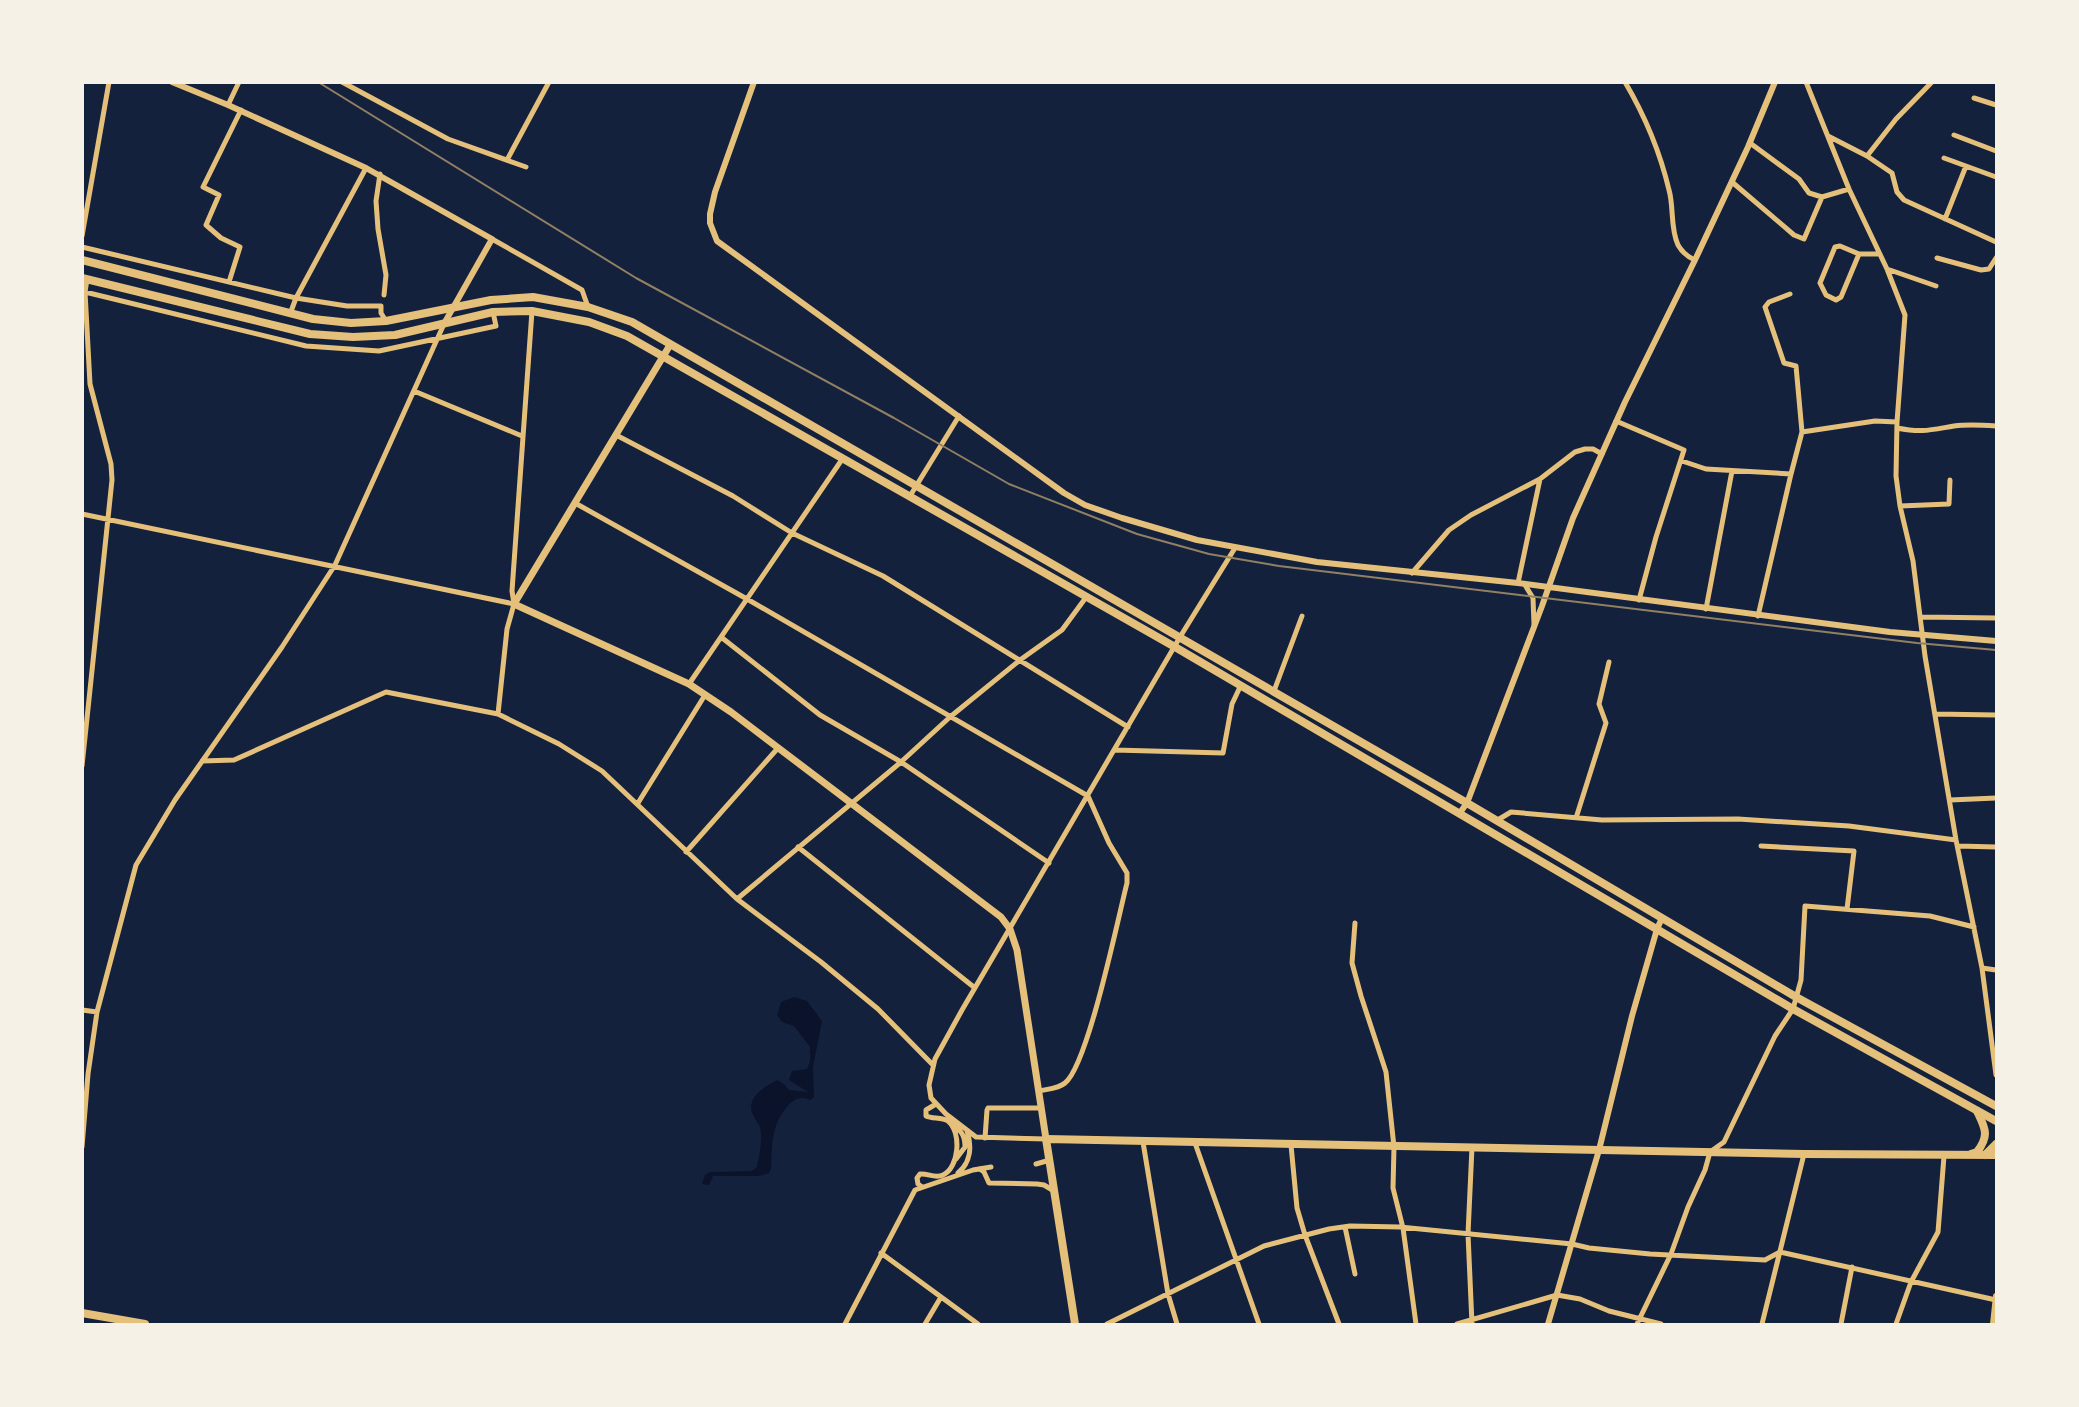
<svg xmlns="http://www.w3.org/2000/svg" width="2079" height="1407" viewBox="0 0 2079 1407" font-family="'Fira Sans Condensed',sans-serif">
<rect width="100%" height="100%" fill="#14213d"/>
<path fill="#0b132b" d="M794,997L807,1001L822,1021L813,1067L814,1097L810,1100C793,1091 779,1115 775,1130C771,1141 772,1156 771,1169L769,1173L760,1176H713L709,1185L702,1184L705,1175L710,1172L752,1171L757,1167C759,1156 762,1143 761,1133C761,1126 756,1121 753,1115C745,1098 764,1087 777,1080L784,1084L789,1090L808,1092L789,1080L792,1071L807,1069L810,1061V1047L794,1026L782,1022L777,1015L781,1002Z"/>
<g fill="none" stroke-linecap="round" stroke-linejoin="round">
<path stroke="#e5c07b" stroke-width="5" d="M342,82L448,139L526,167
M1625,82C1645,116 1660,152 1669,190C1674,207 1670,228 1678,245C1682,252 1688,257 1695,260
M1806,82L1849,189L1887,269L1905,315L1897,422L1896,476L1900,506L1913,561L1925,656L1956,840L1982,968L1996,1075
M1974,98L1996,105
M228,105L239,82
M1954,135L1996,151
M1828,136L1867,156L1892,173L1897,192L1904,200L1996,242
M1750,143L1799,179L1809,193L1822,197
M1867,156L1896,119L1932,82
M1944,158L1996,177
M507,160L549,82
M380,174L376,201L378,229L386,275L384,295
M1732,182L1794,235L1804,239L1822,197L1849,189
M1945,219L1966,166
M82,236L109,82
M492,239L582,290L588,307
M82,247L296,298L347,306H381V313L386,321
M1859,254L1841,297L1836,300L1826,295L1820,283L1835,247L1840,246L1859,254H1878
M1937,258L1981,270L1989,269L1996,258
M1887,269L1936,286
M229,282L240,247L221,238L206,225L219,195L203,187L241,110
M85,292L306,346L379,351L496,326L493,312
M290,314L296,298L366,168
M414,391L522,436
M1616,421L1684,450L1656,537L1639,600
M1897,428C1922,433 1930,430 1954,426C1968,424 1982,425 1996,426
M1802,432L1875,421L1897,422
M616,435L733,496L792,533L883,576L1128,727
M1682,461L1706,469L1791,474
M910,496L959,416
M575,503L747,599L1088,796L1109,843L1127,873V883C1118,918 1088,1065 1065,1083C1058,1089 1047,1089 1039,1091
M1900,506L1949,504L1950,480
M82,514L514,604
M1412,573L1449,530L1471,515L1540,479L1575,452L1585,449H1593L1602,454
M1518,583L1540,479
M1525,585L1533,598L1534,625
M1706,609L1732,471
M1758,616L1791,474L1802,432L1796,366L1784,363L1765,307L1769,302L1790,294
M1921,617L1996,618
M721,637L820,715L901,762L1049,863
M689,684L843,458
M1274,691L1302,616
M498,714L507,629L514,604L512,591L532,311
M1935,714L1996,715
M1115,750L1223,753L1232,704L1241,685
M202,761L234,760L386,692L498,714L559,744L602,771L737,899L821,962L878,1009L933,1065
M82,766L112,480L111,464L90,384L85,292L87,279H85
M1950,800L1996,798
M638,803L705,695
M1576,818L1606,723L1599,704L1609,662
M1496,821L1511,812L1602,820L1738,819L1849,826L1956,840
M1761,846L1854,851L1847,909
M1958,846L1996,847
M798,847L975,988
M686,852L778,748
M737,899L901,762L950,717L1020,660L1062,630L1087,596
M1355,923L1352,963L1361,996L1386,1072L1394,1147L1393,1188L1403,1228L1416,1324
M1982,968L1996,970
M82,1010L97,1012
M951,1124C961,1130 965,1135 965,1147L956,1159
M985,1138L987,1110L988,1108H1041
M1046,1139L976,1137L946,1114L931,1098L929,1085L935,1059L962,1010L1180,637L1235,548
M1143,1142L1168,1294L1177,1324
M1195,1143L1259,1324
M1291,1145L1297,1208L1305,1235L1339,1324
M82,1147L88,1074L97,1012L136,865L175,800L282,647L335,565L444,324
M1472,1147L1468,1234L1472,1324
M1036,1164L1050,1160
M980,1169L984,1172L989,1183L1037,1184L1044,1185L1054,1191
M958,1173C971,1162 972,1146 967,1131
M922,1187L918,1184L917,1178L920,1174C928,1173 935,1179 943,1175C959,1168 962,1132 948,1121C942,1117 932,1119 926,1116V1110L936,1104
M1345,1227L1355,1274
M881,1253L978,1324
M845,1324L915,1190L973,1170L991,1167
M925,1324L941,1297
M1107,1324L1264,1246L1329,1229L1350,1226L1400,1227L1572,1244L1589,1248L1650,1254L1765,1260L1780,1252L1996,1300
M1457,1324L1557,1295L1580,1299L1609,1311L1661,1324
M1637,1324L1671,1254L1688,1207L1705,1170L1710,1152L1724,1142L1775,1036L1793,1009L1801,980L1805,906L1930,916L1974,927
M1762,1324L1804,1154
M1841,1324L1852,1267
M1896,1324L1911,1282L1938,1232L1944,1156"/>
<path stroke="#e5c07b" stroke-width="6" d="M172,82L228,105L366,168L492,239L445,322
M754,82L715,192L710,214V223L717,241L1064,493L1085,505L1122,518L1197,540L1317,562L1518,583L1890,632L1996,641
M1459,814L1467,803L1542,606L1573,518L1625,402L1695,260L1748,147L1775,82
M1548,1324L1599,1150L1632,1016L1657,929L1662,918
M1993,1324L1996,1296"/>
<path stroke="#e5c07b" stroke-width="7" d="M670,345L514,604L689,684L731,712L1001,917L1010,929L1017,950L1046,1139"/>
<path stroke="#e5c07b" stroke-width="8" d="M1971,1154L1977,1152C1990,1135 1985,1128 1977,1111
M1985,1155L1996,1144
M82,1313L145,1324
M1075,1324L1046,1139L1804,1154L1996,1155"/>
<path stroke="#e5c07b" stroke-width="8" d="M82,260L313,319L351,323L386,321L491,300L533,297L588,307L632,322L1467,803L1796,997L1996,1106
M82,278L310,334L353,337L395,335L493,312L532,311L589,322L627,336L1175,647L1793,1009L1996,1121"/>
<path stroke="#918062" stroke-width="2" d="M318,82L636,278L894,418L1009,484L1137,534L1209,554L1279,566L1917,643L1996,650"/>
</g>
<rect width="2079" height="1407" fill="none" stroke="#f6f1e7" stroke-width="168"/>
</svg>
